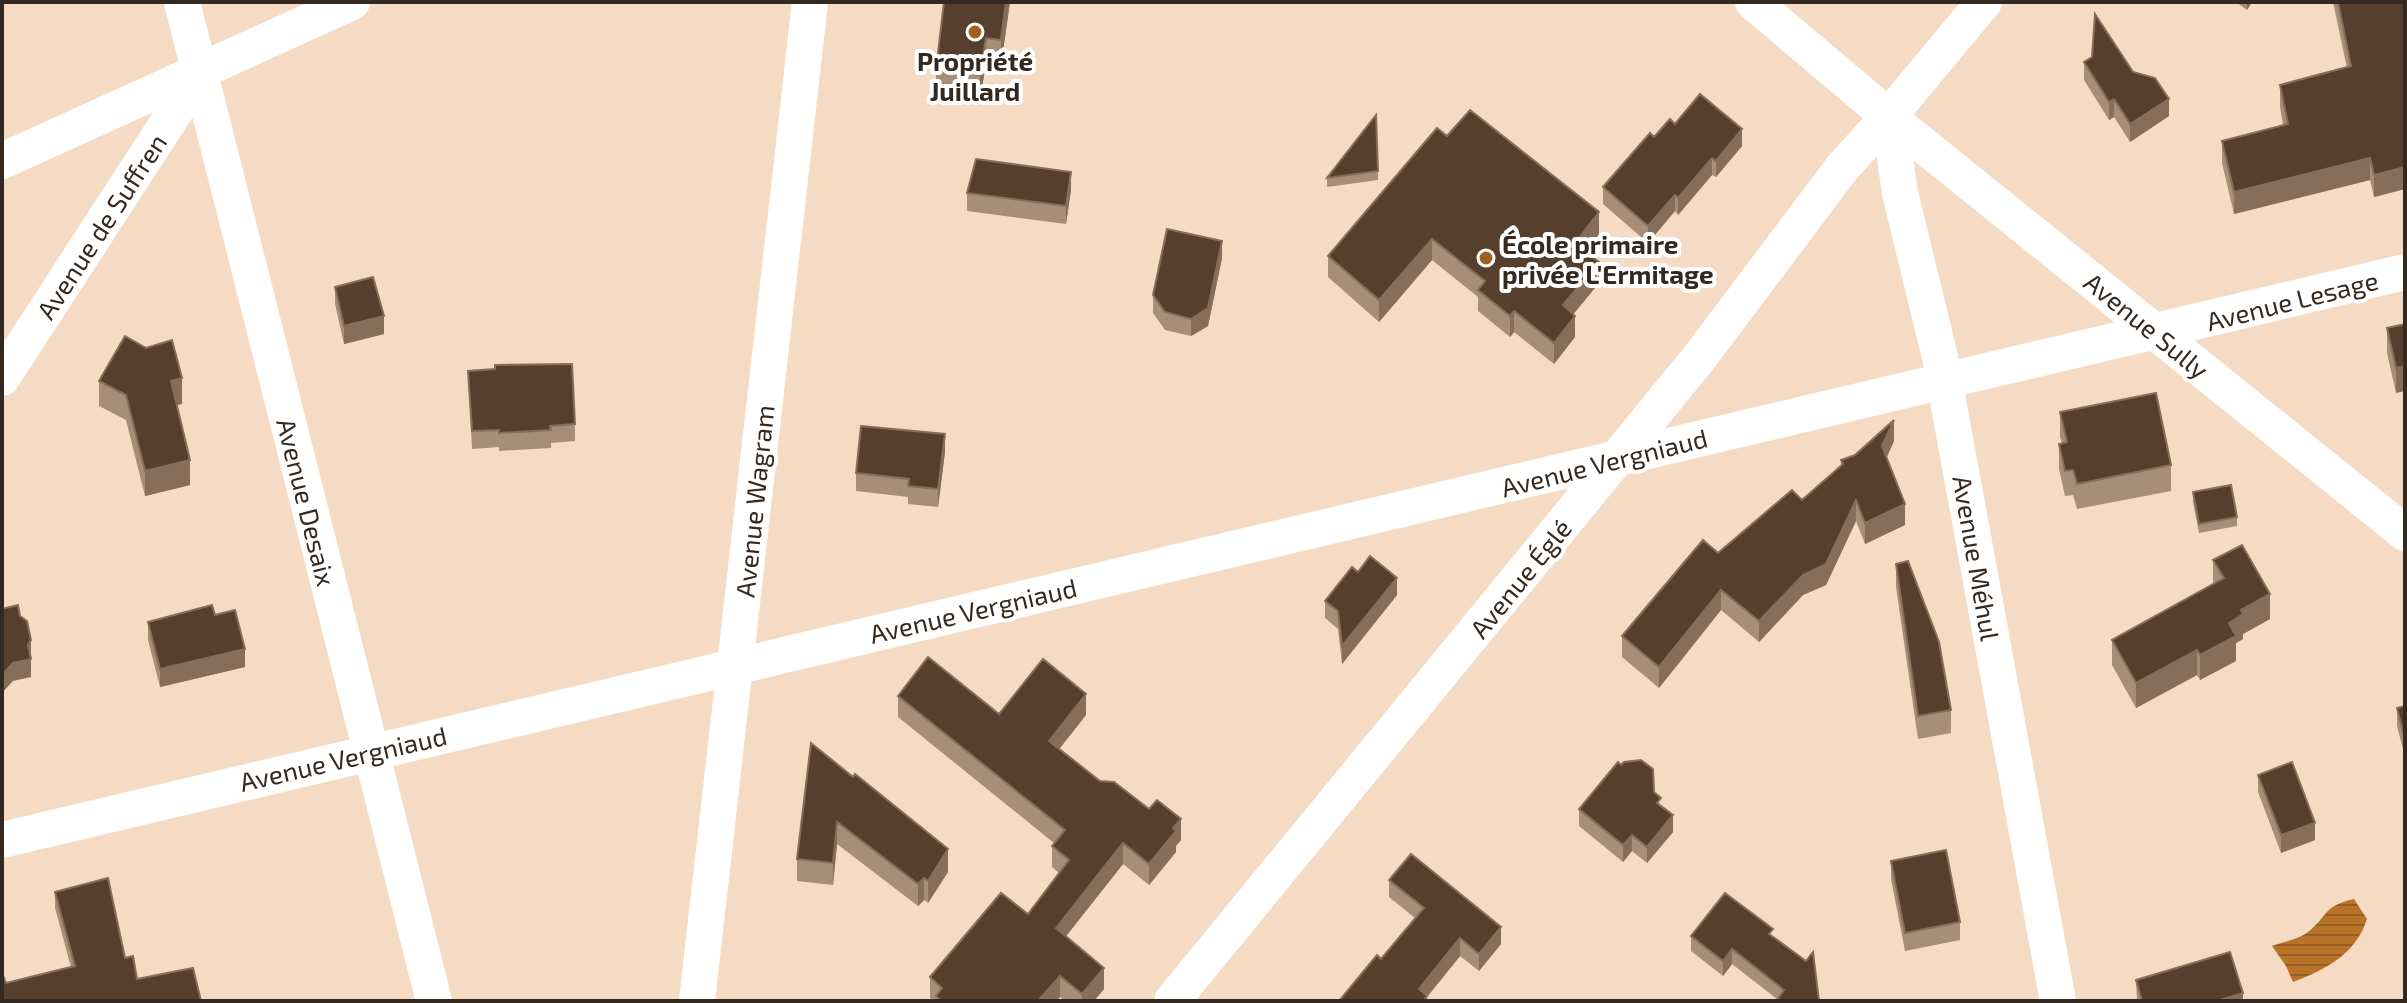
<svg xmlns="http://www.w3.org/2000/svg" width="2407" height="1003" viewBox="0 0 2407 1003" font-family="'Exo 2',sans-serif">
<defs>
<pattern id="water-rules" width="6" height="5" patternUnits="userSpaceOnUse" patternTransform="scale(2)"><rect width="6" height="5" fill="#b87329"/><path d="M0 2.5h6" fill="none" stroke="#965e23"/></pattern>
</defs>
<rect width="100%" height="100%" fill="#f5dbc4"/>
<path fill="url(#water-rules)" d="M2354,899L2367,919C2356,954 2325,970 2293,982L2286,966L2272,946C2283,942 2299,939 2308,932C2329,915 2323,906 2354,899Z"/>
<g fill="none" stroke-linecap="round" stroke-linejoin="round">
<path stroke="#fff" stroke-width="36" d="M182,2L434,1001
M1753,2L1907,132L2405,533
M1889,116L1900,193L1940,357L2058,1001
M2,161L352,2
M2,378L200,73
M2,840L2405,272
M697,1001L810,2
M1172,1001L1699,358L1842,168L1889,116L1984,2"/>
</g>
<path fill="#a68e78" d="M1010,2L1001,65L986,63L980,100L936,95V70Z
M2236,2H2252L2247,10Z
M2333,2H2405V189L2374,197L2370,180L2234,214L2222,163V141L2283,125L2280,107V85L2347,68Z
M2084,62L2133,72L2169,116L2130,142L2114,117L2109,120L2084,80Z
M1675,124L1742,146L1716,177L1712,175L1678,215L1675,211L1648,243L1603,204V187L1654,137Z
M1447,136L1599,234L1585,251L1599,283L1573,314L1575,337L1554,364L1514,332L1510,337L1478,311V297L1432,260L1379,322L1328,277V256Z
M1378,171V180L1327,187V178Z
M1071,190L1066,224L967,211V193Z
M1222,258L1208,326L1191,336L1165,330L1153,313V295Z
M335,287L384,334L344,344L335,304Z
M2405,324L2396,393L2387,353V328Z
M468,371L575,424V441L551,443V448L499,451V447L472,449Z
M99,381L182,404L176,405L190,485L145,496L126,420L99,406Z
M2060,412L2171,465V491L2077,509L2073,495L2065,496L2059,469V444L2062,443L2060,437Z
M1894,441L1887,457L1905,525L1865,544L1856,521L1826,585L1803,595L1759,642L1721,610L1659,688L1622,657V636L1718,553L1802,500L1841,466V460Z
M945,452L938,507L908,504V497L856,491V473Z
M2193,492L2237,517V526L2199,533L2193,502Z
M2213,560L2270,619L2243,634V639L2236,643V661L2200,680L2197,675L2136,708L2112,665V640L2213,584Z
M1896,564L1951,710V733L1918,739L1896,587Z
M1358,572L1397,595L1342,664L1338,629L1325,618V601Z
M215,615L245,667L160,687L148,640V622Z
M898,696L999,714L1086,715L1059,749L1100,781L1181,840L1176,846V852L1149,885L1123,864L1066,936L1104,989L1094,1001H1065L1060,997L1056,1001H933L930,998V977L1028,914L1059,873L1052,867V846L1054,843L898,717Z
M2405,706V757L2397,726V708Z
M811,743L948,872L928,903L924,900L918,906L837,844L833,885L797,881V859Z
M2258,775L2315,840L2281,853L2258,792Z
M1654,792L1673,832L1647,863L1632,851L1623,862L1579,826V809Z
M1891,861L1960,922V940L1905,951L1891,879Z
M1389,880L1501,944L1479,971L1460,956L1427,997V1001L1381,959L1415,918L1389,897Z
M55,892L125,958L137,979L201,1001L71,967L55,908Z
M1691,936H1773L1806,961L1777,999L1732,964L1723,976L1691,951Z
M2136,980L2243,1001H2137Z"/>
<path fill="#866e5a" d="M1006,2H1010L1001,65V40Z
M2247,2H2252L2247,10Z
M986,38V63L980,100V75Z
M2114,99V117L2109,120V102Z
M2169,99V116L2130,142V124Z
M1742,129V146L1716,177V161Z
M1712,158V175L1678,215V198Z
M2370,158V180L2234,214V192Z
M2405,167V189L2374,197V175Z
M1071,172V190L1066,224V206Z
M1675,195V211L1648,243V226Z
M1599,212V234L1575,264V243Z
M1432,239V260L1379,322V300Z
M1222,241V258L1208,326L1191,336V319Z
M1599,262V283L1563,327V305Z
M1514,311V332L1510,337V316Z
M384,316V334L344,344V326Z
M1575,316V337L1554,364V343Z
M2405,366V391L2396,393V368Z
M182,378V404L171,406V381Z
M1894,420V441L1882,467V446Z
M945,434V452L938,507V489Z
M190,460V485L145,496V471Z
M1856,500V521L1826,585L1803,595L1759,642V621Z
M1905,504V525L1865,544V523Z
M1397,578V595L1342,664V646Z
M1721,590V610L1659,688V667Z
M2270,594V619L2243,634V639L2236,643V661L2200,680V655L2241,610Z
M31,640V657L30,660L31,659V677L13,681L2,693V675Z
M245,649V667L160,687V669Z
M2197,650V675L2136,708V683Z
M1086,694V715L1049,762V741Z
M1673,815V832L1647,863V847Z
M1181,819V840L1176,846V852L1149,885V864L1173,828Z
M837,822V844L833,885V863Z
M2315,823V840L2281,853V835Z
M1632,835V851L1623,862V845Z
M1123,843V864L1056,949V928Z
M948,849V872L928,903V881Z
M924,878V900L918,906V884Z
M1501,927V944L1479,971V954Z
M1460,938V956L1427,997V1001H1419V989Z
M1732,949V964L1723,976V961Z
M1104,968V989L1094,1001H1082V994Z
M1060,976V997L1056,1001H1038Z
M2243,993V1001H2217Z"/>
<path fill="#56402d" stroke="#866e5a" stroke-width="2" d="M944,2H1006L1001,40L986,38L980,75L936,70Z
M2338,2H2405V167L2374,175L2370,158L2234,192L2222,141L2288,124L2280,85L2351,66Z
M2095,14L2133,72L2155,78L2169,99L2130,124L2114,99L2109,102L2084,62L2092,57Z
M1700,94L1742,129L1716,161L1712,158L1678,198L1675,195L1648,226L1603,187L1650,133L1654,137L1670,119L1675,124Z
M1470,110L1599,212L1575,243L1599,262L1563,305L1575,316L1554,343L1514,311L1510,316L1478,290L1485,281L1432,239L1379,300L1328,256L1437,128L1447,136Z
M1376,115L1378,171L1327,178Z
M976,159L1071,172L1066,206L967,193Z
M1167,229L1222,241L1208,308L1191,319L1165,312L1153,295Z
M373,277L384,316L344,326L335,287Z
M2405,324V366L2396,368L2387,328Z
M125,336L146,348L172,340L182,378L171,381L190,460L145,471L126,395L99,381Z
M572,364L575,424L550,426L551,430L499,433V430L472,431L468,371L495,369V365Z
M2156,393L2171,465L2077,484L2073,470L2065,471L2059,444L2067,442L2060,412Z
M1894,420L1882,446L1905,504L1865,523L1856,500L1826,564L1803,575L1759,621L1721,590L1659,667L1622,636L1703,540L1718,553L1792,490L1802,500L1843,464L1841,460L1855,455Z
M861,426L945,434L938,489L908,486L909,479L856,473Z
M2231,485L2237,517L2199,524L2193,492Z
M2242,545L2270,594L2241,610L2243,614L2229,623L2236,636L2200,655L2197,650L2136,683L2112,640L2224,578L2213,560Z
M1370,556L1397,578L1342,646L1338,611L1325,601L1352,567L1358,572Z
M1908,561L1939,642L1951,710L1918,716L1896,564Z
M18,605L20,616L27,621L31,640L28,645L31,659L13,663L2,675V609Z
M212,605L215,615L235,610L245,649L160,669L148,622Z
M928,657L999,714L1043,659L1086,694L1049,741L1100,781L1114,782L1149,809L1157,800L1181,819L1173,828L1176,831L1149,864L1123,843L1056,928L1104,968L1082,994L1060,976L1038,1001H941L936,996L942,988L930,977L1001,893L1028,914L1069,860L1052,846L1065,830L898,696Z
M2405,706V739L2397,708Z
M811,743L853,777L855,774L948,849L928,881L924,878L918,884L837,822L833,863L797,859Z
M1641,760L1653,769L1654,792L1661,798L1657,803L1673,815L1647,847L1632,835L1623,845L1579,809L1618,762L1621,765L1624,762Z
M2292,762L2315,823L2281,835L2258,775Z
M1946,850L1960,922L1905,933L1891,861Z
M1411,854L1501,927L1479,954L1460,938L1419,989L1427,996L1423,1001H1339L1377,955L1381,959L1424,908L1389,880Z
M108,878L125,958L133,956L137,979L193,968L201,1001H2V973L6,983L75,966L55,892Z
M1725,893L1773,929L1769,934L1806,961L1813,952L1819,1001H1776L1784,990L1732,949L1723,961L1691,936Z
M2230,952L2243,993L2217,1001H2142L2136,980Z"/>
<g fill="#9d6223" stroke="#fff" stroke-width="3">
<circle cx="975" cy="32" r="8"/>
<circle cx="1486" cy="258" r="8"/>
</g>
<g text-anchor="middle" dominant-baseline="central" stroke-width="8" stroke-linejoin="round" paint-order="stroke">
<g font-size="26" font-weight="bold" fill="#332921" stroke="#fff">
<text x="975" y="60">Propriété<tspan x="975" dy="30">Juillard</tspan></text>
<text x="1502" y="243" text-anchor="start">École primaire<tspan x="1502" dy="30">privée L'Ermitage</tspan></text>
</g>
<g font-size="26" fill="#332921" stroke="#fff">
<text transform="translate(101 226) rotate(-57)">Avenue de Suffren</text>
<text transform="translate(2292 300) rotate(-14)">Avenue Lesage</text>
<text transform="translate(2147 325) rotate(39)">Avenue Sully</text>
<text transform="translate(1604 462) rotate(-14)">Avenue Vergniaud</text>
<text transform="translate(754 501) rotate(-84)">Avenue Wagram</text>
<text transform="translate(307 502) rotate(76)">Avenue Desaix</text>
<text transform="translate(1977 558) rotate(80)">Avenue Méhul</text>
<text transform="translate(1520 578) rotate(-51)">Avenue Églé</text>
<text transform="translate(973 610) rotate(-13)">Avenue Vergniaud</text>
<text transform="translate(343 758) rotate(-13)">Avenue Vergniaud</text>
</g>
</g>
<rect width="2407" height="1003" fill="none" stroke="#332921" stroke-width="8"/>
</svg>
